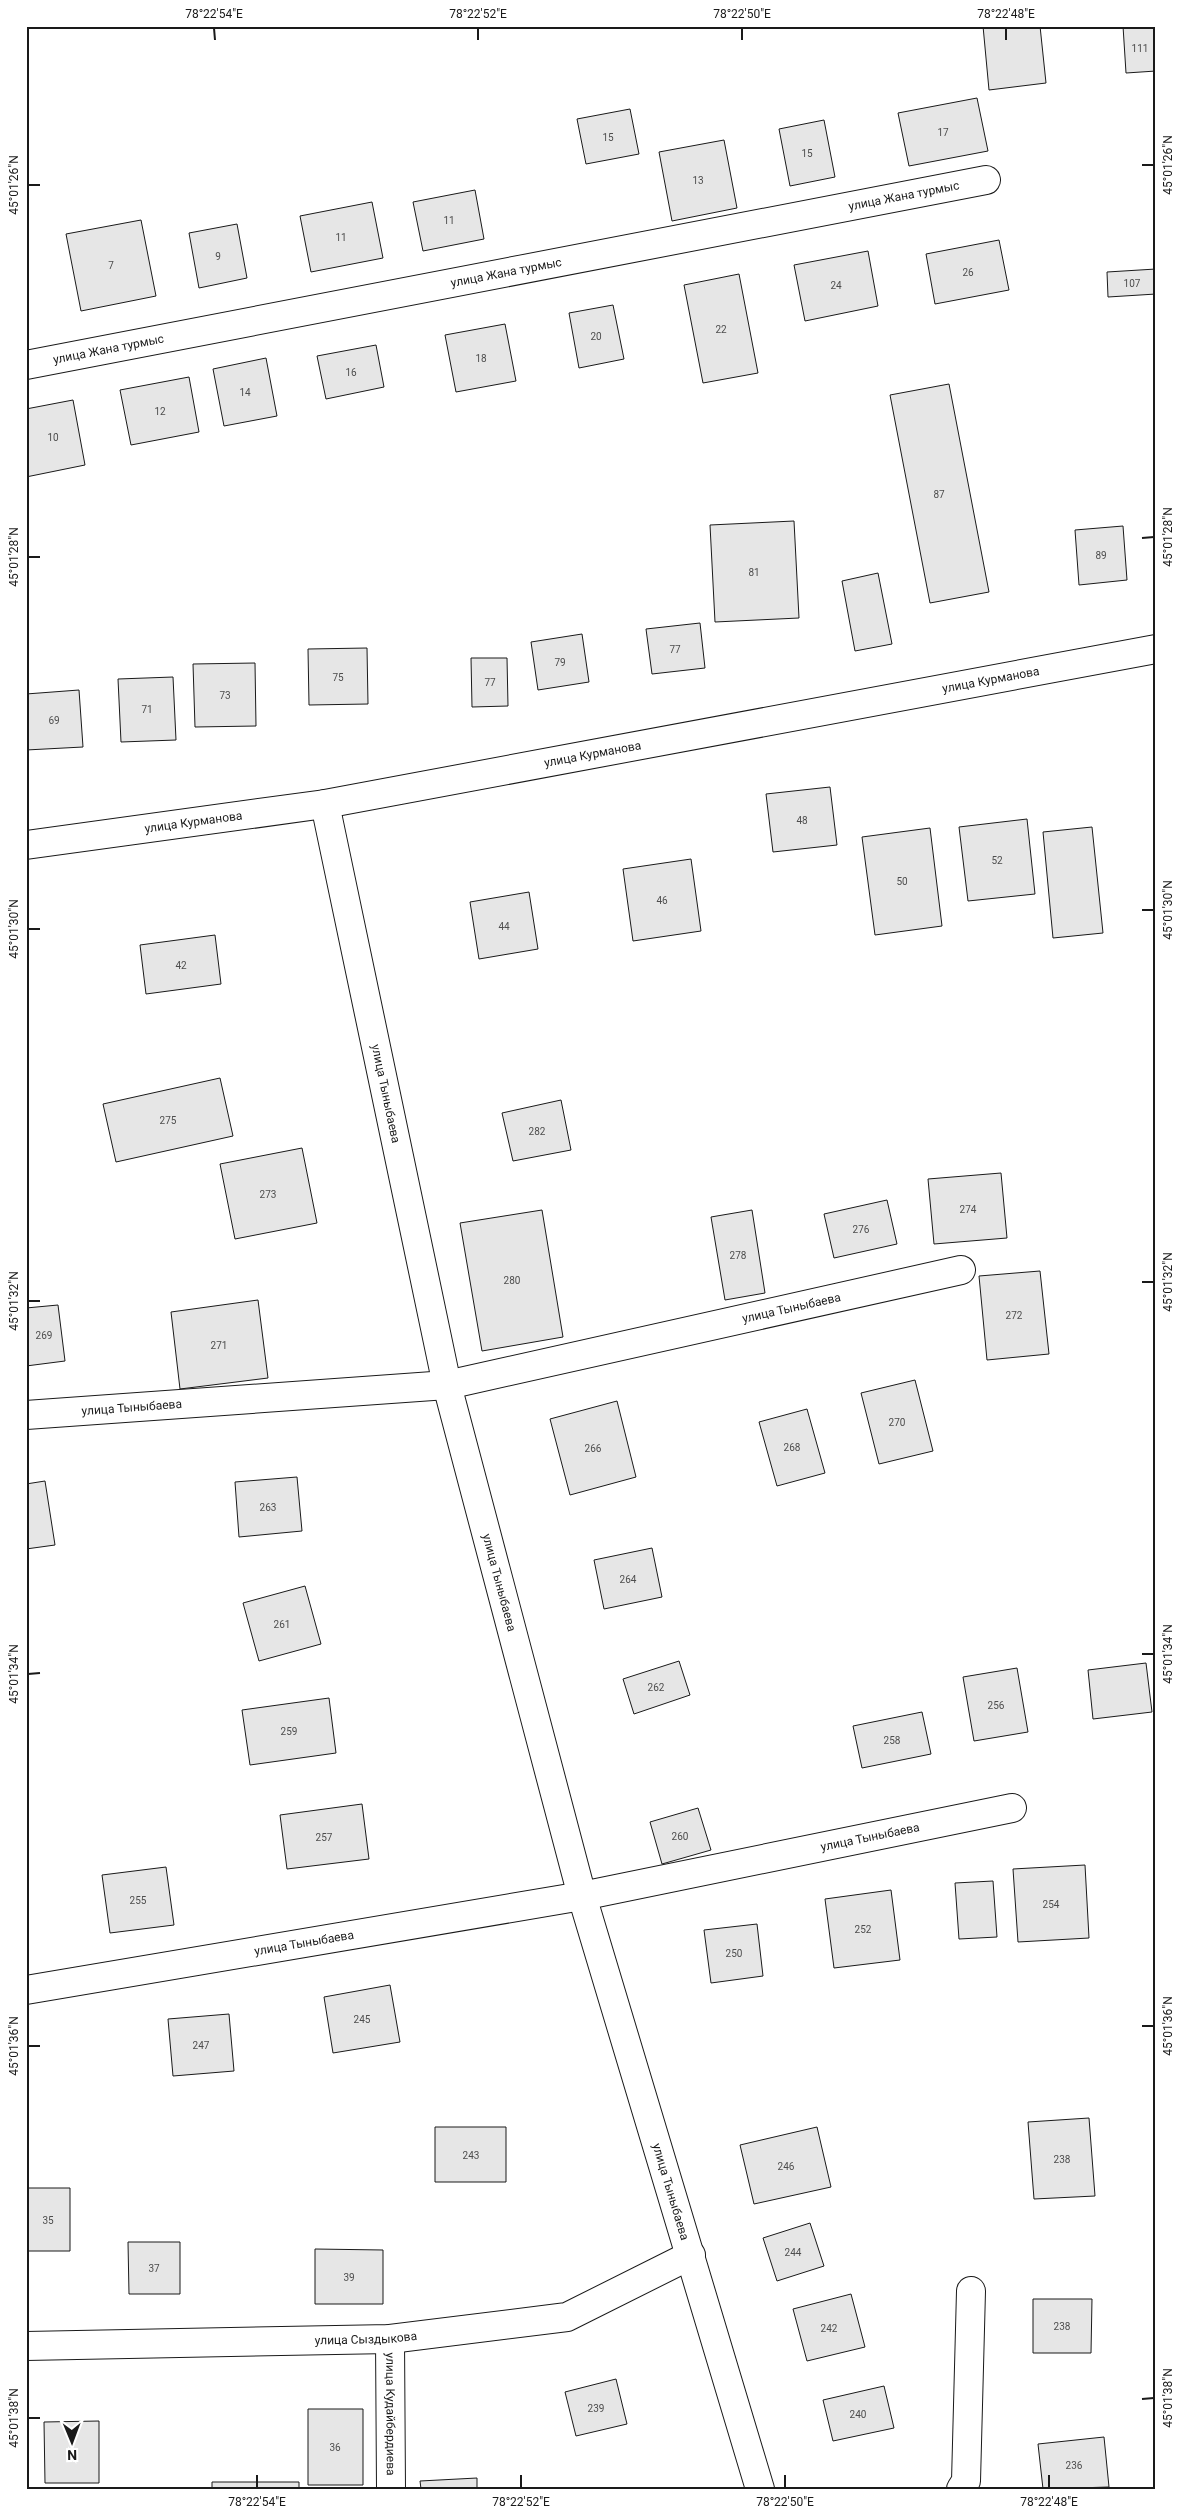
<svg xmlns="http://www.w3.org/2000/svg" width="1182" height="2515" viewBox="0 0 1182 2515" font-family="Roboto,sans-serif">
<rect width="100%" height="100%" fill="#fff"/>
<path fill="#e6e6e6" stroke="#1a1a1a" d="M983,26H1040L1046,83L989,90Z
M1123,26H1156V71L1126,73Z
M977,98L988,151L909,166L898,113Z
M630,109L639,154L586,164L577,119Z
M824,120L835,177L790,186L779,129Z
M724,140L737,208L672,221L659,152Z
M475,190L484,239L423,251L413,202Z
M372,202L383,258L311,272L300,216Z
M141,220L156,296L81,311L66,234Z
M237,224L247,278L199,288L189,233Z
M999,240L1009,290L935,304L926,254Z
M868,251L878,306L805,321L794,265Z
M1156,269V294L1108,297L1107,272Z
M739,274L758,373L703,383L684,285Z
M613,305L624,359L579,368L569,313Z
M505,324L516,381L456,392L445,335Z
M376,345L384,387L326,399L317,356Z
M266,358L277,416L224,426L213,369Z
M189,377L199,432L131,445L120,390Z
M949,384L989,592L930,603L890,395Z
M73,400L85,465L26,477V409Z
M794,521L799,618L715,622L710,525Z
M1123,526L1127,580L1079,585L1075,530Z
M878,573L892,644L855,651L842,581Z
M700,623L705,668L652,674L646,629Z
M582,634L589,682L538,690L531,642Z
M367,648L368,704L309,705L308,649Z
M471,658H507L508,706L472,707Z
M255,663L256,726L195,727L193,664Z
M173,677L176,740L121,742L118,679Z
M79,690L83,747L26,750V694Z
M830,787L837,845L773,852L766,794Z
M1027,819L1035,894L968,901L959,827Z
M1092,827L1103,933L1053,938L1043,832Z
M930,828L942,926L875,935L862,837Z
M691,859L701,931L633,941L623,869Z
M529,892L538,949L479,959L470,902Z
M215,935L221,984L146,994L140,945Z
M220,1078L233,1136L116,1162L103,1104Z
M561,1100L571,1150L513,1161L502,1113Z
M302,1148L317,1223L235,1239L220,1164Z
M1001,1173L1007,1238L934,1244L928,1179Z
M887,1200L897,1244L834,1258L824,1214Z
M542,1210L563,1337L482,1351L460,1223Z
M752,1210L765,1293L725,1300L711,1217Z
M1040,1271L1049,1354L987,1360L979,1276Z
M258,1300L268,1378L180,1389L171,1312Z
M58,1305L65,1361L26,1366V1308Z
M915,1380L933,1451L879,1464L861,1393Z
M617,1401L636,1477L570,1495L550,1419Z
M807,1409L825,1473L777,1486L759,1422Z
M297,1477L302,1531L239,1537L235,1482Z
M45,1481L55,1545L26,1549V1484Z
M652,1548L662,1597L604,1609L594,1560Z
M305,1586L321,1644L259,1661L243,1603Z
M679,1661L690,1695L634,1714L623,1679Z
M1146,1663L1152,1712L1093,1719L1088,1670Z
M1017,1668L1028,1732L974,1741L963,1677Z
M329,1698L336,1753L250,1765L242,1710Z
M922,1712L931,1754L862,1768L853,1726Z
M362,1804L369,1859L287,1869L280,1815Z
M698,1808L711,1850L662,1864L650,1822Z
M1085,1865L1089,1938L1018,1942L1013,1869Z
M166,1867L174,1925L110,1933L102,1875Z
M993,1881L997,1937L959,1939L955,1883Z
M891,1890L900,1960L834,1968L825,1899Z
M757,1924L763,1976L711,1983L704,1930Z
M390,1985L400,2042L333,2053L324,1997Z
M229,2014L234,2071L173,2076L168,2019Z
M1089,2118L1095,2196L1034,2199L1028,2122Z
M435,2127H506V2182H435Z
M817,2127L831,2187L754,2204L740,2145Z
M26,2188H70V2251H26Z
M810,2223L824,2266L777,2281L763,2238Z
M128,2242H180V2294H129Z
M315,2249L383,2250V2304H315Z
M851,2294L865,2347L807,2361L793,2309Z
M1033,2299H1092L1091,2353H1033Z
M616,2379L627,2424L576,2436L565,2392Z
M884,2386L894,2428L833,2441L823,2400Z
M308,2409H363V2485H308Z
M99,2421V2483H45L44,2422Z
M1104,2437L1109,2487L1043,2489L1038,2444Z
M477,2478V2489H421L420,2481Z
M212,2482H299V2489H212Z"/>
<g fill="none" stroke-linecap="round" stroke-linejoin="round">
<defs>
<g id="minor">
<path id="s1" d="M26,365L986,180"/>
<path id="s2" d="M325,804L447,1385L582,1896L760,2489"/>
<path id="s3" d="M26,845L325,804L1156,649"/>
<path id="s4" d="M26,1415L447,1385L961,1270"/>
<path id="s5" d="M26,1990L582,1896L1012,1808"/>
<path id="s6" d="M390,2339L391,2489"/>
<path id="s7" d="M26,2346L390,2339L567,2317L691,2255"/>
<path d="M961,2489L966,2481L971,2291"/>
</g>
</defs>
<use href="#minor" stroke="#1a1a1a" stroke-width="30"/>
<use href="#minor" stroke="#fff" stroke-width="28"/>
</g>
<path fill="none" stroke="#1a1a1a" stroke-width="2" d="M214,28L215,40M478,28V40M742,28V40M1006,28V40M1142,165H1154M28,185H40M1142,538L1154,537M28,557H40M1142,910H1154M28,929H40M1142,1282H1154M28,1301H40M1142,1654H1154M28,1674L40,1673M1142,2026H1154M28,2046H40M1142,2399L1154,2398M28,2418H40M257,2475V2488M521,2475V2488M785,2475V2488M1049,2475V2488"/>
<g text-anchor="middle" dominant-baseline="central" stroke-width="4" stroke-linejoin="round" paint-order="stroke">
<g font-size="10" fill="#4d4d4d">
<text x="1140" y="48">111</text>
<text x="943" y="132">17</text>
<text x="608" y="137">15</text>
<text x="807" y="153">15</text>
<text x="698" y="180">13</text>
<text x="449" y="220">11</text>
<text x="341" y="237">11</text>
<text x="218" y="256">9</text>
<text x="111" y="265">7</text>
<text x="968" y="272">26</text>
<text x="1132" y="283">107</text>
<text x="836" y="285">24</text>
<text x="721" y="329">22</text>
<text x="596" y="336">20</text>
<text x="481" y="358">18</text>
<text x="351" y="372">16</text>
<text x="245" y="392">14</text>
<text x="160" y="411">12</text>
<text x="53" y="437">10</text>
<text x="939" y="494">87</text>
<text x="1101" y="555">89</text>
<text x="754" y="572">81</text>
<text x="675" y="649">77</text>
<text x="560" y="662">79</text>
<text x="338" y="677">75</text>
<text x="490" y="682">77</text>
<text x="225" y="695">73</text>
<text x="147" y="709">71</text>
<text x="54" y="720">69</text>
<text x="802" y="820">48</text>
<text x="997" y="860">52</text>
<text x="902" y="881">50</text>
<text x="662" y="900">46</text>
<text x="504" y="926">44</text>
<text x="181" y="965">42</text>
<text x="168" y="1120">275</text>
<text x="537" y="1131">282</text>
<text x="268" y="1194">273</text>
<text x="968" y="1209">274</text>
<text x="861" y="1229">276</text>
<text x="738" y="1255">278</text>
<text x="512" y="1280">280</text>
<text x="1014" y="1315">272</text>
<text x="44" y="1335">269</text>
<text x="219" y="1345">271</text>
<text x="897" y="1422">270</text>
<text x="792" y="1447">268</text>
<text x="593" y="1448">266</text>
<text x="268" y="1507">263</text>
<text x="628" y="1579">264</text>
<text x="282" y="1624">261</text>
<text x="656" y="1687">262</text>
<text x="996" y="1705">256</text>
<text x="289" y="1731">259</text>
<text x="892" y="1740">258</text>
<text x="680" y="1836">260</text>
<text x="324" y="1837">257</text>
<text x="138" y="1900">255</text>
<text x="1051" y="1904">254</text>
<text x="863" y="1929">252</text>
<text x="734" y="1953">250</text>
<text x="362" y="2019">245</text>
<text x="201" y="2045">247</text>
<text x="471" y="2155">243</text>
<text x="1062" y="2159">238</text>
<text x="786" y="2166">246</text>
<text x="48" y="2220">35</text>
<text x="793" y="2252">244</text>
<text x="154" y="2268">37</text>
<text x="349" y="2277">39</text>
<text x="1062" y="2326">238</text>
<text x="829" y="2328">242</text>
<text x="596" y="2408">239</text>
<text x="858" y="2414">240</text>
<text x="335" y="2447">36</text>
<text x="1074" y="2465">236</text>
</g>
<g font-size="12" fill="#1a1a1a" stroke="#fff">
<text stroke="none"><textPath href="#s1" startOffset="894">улица Жана турмыс</textPath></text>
<text stroke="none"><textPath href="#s1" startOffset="489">улица Жана турмыс</textPath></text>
<text stroke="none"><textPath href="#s1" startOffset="84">улица Жана турмыс</textPath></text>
<text stroke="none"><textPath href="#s3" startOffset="979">улица Курманова</textPath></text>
<text stroke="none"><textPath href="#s3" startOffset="574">улица Курманова</textPath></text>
<text stroke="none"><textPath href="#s3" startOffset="169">улица Курманова</textPath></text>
<text stroke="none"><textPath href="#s2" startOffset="296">улица Тыныбаева</textPath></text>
<text stroke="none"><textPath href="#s4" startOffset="775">улица Тыныбаева</textPath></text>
<text stroke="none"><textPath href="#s4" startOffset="106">улица Тыныбаева</textPath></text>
<text stroke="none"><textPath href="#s2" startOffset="798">улица Тыныбаева</textPath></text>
<text stroke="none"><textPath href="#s5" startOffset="858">улица Тыныбаева</textPath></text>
<text stroke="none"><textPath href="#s5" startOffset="282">улица Тыныбаева</textPath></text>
<text stroke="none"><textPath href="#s2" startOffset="1431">улица Тыныбаева</textPath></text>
<text stroke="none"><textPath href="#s7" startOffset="340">улица Сыздыкова</textPath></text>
<text stroke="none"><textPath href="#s6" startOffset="75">улица Кудайбердиева</textPath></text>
</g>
</g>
<rect width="1182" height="2515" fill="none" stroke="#ffffff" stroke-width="55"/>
<g transform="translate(72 2442) rotate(179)" stroke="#ffffff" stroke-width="4" paint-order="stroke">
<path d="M0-4L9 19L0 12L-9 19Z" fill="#1a1a1a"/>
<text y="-8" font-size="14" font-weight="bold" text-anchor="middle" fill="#1a1a1a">N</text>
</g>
<rect x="28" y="28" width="1126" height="2460" fill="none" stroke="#1a1a1a" stroke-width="2"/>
<g font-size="12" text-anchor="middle" fill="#1a1a1a">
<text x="214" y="18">78°22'54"E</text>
<text x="478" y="18">78°22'52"E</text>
<text x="742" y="18">78°22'50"E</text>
<text x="1006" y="18">78°22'48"E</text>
<text transform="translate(1168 165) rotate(-90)" y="4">45°01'26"N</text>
<text transform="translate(14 185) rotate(-90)" y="4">45°01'26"N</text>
<text transform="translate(1168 537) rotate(-90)" y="4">45°01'28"N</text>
<text transform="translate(14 557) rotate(-90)" y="4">45°01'28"N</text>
<text transform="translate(1168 910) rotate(-90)" y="4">45°01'30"N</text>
<text transform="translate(14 929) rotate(-90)" y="4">45°01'30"N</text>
<text transform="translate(1168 1282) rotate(-90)" y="4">45°01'32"N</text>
<text transform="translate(14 1301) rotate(-90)" y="4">45°01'32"N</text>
<text transform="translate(1168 1654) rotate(-90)" y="4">45°01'34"N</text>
<text transform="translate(14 1674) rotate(-90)" y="4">45°01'34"N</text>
<text transform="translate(1168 2026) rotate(-90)" y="4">45°01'36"N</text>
<text transform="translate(14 2046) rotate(-90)" y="4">45°01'36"N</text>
<text transform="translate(1168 2398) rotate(-90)" y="4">45°01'38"N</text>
<text transform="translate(14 2418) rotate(-90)" y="4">45°01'38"N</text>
<text x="257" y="2506">78°22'54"E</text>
<text x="521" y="2506">78°22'52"E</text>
<text x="785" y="2506">78°22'50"E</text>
<text x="1049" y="2506">78°22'48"E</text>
</g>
</svg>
